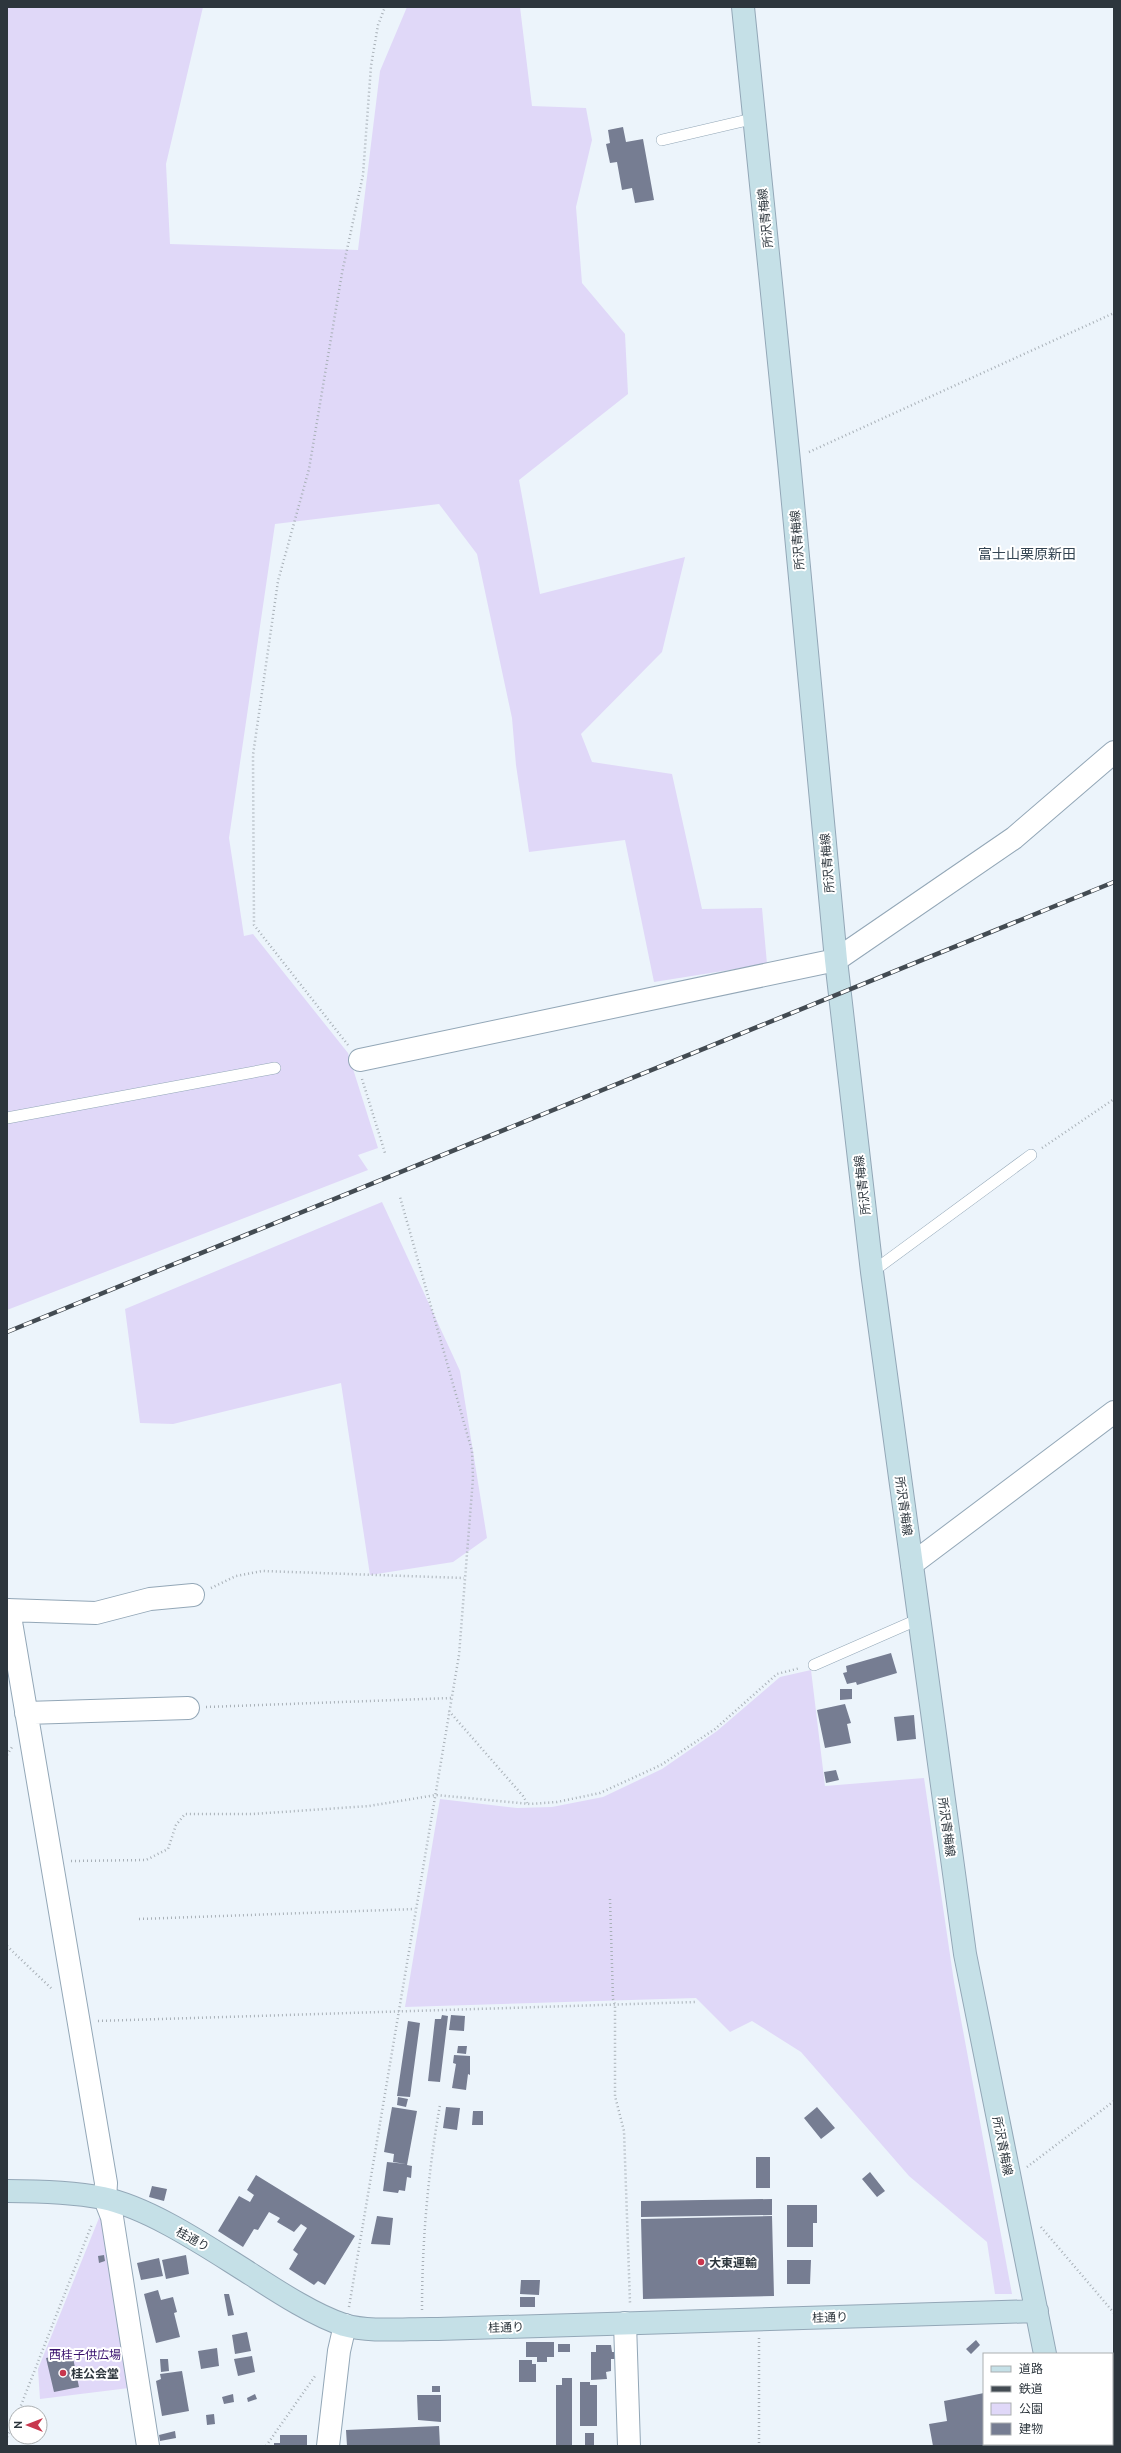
<svg xmlns="http://www.w3.org/2000/svg" width="1121" height="2453" viewBox="0 0 1121 2453" font-family="Ubuntu,'Noto Sans JP',sans-serif">
<rect width="100%" height="100%" fill="#ecf4fb"/>
<path fill="#e0d8f8" d="M7,7H203L166,164L170,244L358,250L380,71L407,7H520L532,106L586,108L592,140L576,207L582,283L625,334L628,394L519,480L540,594L685,557L662,652L581,734L592,762L672,774L702,909L762,908L767,964L654,982L625,840L529,852L516,765L512,718L477,554L439,504L275,524L229,838L244,936L253,934L348,1053L378,1148L358,1155L368,1170L7,1310Z
M382,1202L460,1371L487,1538L453,1562L370,1575L341,1383L173,1424L140,1423L125,1309Z
M811,1670L825,1786L924,1778L954,1982L1012,2294H995L987,2242L909,2176L801,2052L752,2021L730,2032L696,1998L405,2007L440,1799L517,1808L552,1807L603,1797L662,1769L717,1731L780,1677Z
M104,2213L129,2388L40,2399L38,2369L99,2218Z"/>
<path fill="#767d92" d="M623,127L626,142L643,139L654,200L635,203L632,188L622,190L617,162L610,163L606,144L610,143L608,130Z
M891,1653L897,1673L857,1685L856,1682L847,1684L843,1673L847,1672L846,1666Z
M840,1689H852V1699L840,1700Z
M845,1704L851,1723L847,1724L851,1743L825,1748L817,1710Z
M914,1715L916,1739L897,1741L894,1717Z
M836,1770L839,1780L826,1783L824,1772Z
M442,2015L448,2016L440,2082L428,2081L435,2019H441Z
M451,2015L465,2016L464,2031L449,2030Z
M408,2021L420,2023L410,2097L397,2096Z
M458,2046H467L466,2054L457,2053Z
M454,2055L470,2056V2075L468,2074L466,2090L452,2088L456,2064L453,2063Z
M398,2097L408,2099L406,2107L397,2105Z
M392,2107L417,2111L407,2165L412,2166L411,2178L407,2177L405,2191L399,2190L398,2193L383,2191L387,2162L406,2164L393,2162L394,2154L384,2152Z
M446,2107L460,2108L457,2130L443,2128Z
M817,2107L835,2128L821,2139L804,2118Z
M473,2111H483V2125H472Z
M756,2157H770V2188H756Z
M870,2172L885,2191L877,2197L862,2179Z
M256,2175L355,2236L325,2285L318,2281L314,2285L289,2269L298,2254L293,2250L307,2228L301,2224L294,2232L277,2222L280,2218L269,2212L258,2230L254,2229L243,2247L218,2231L239,2196L250,2202L254,2195L247,2190Z
M152,2186L167,2189L164,2201L149,2197Z
M772,2199V2215L641,2217V2201Z
M787,2205H817V2223H813V2247H787Z
M377,2216L393,2218L390,2245L371,2244Z
M772,2216L774,2296L643,2299L641,2219Z
M104,2255L105,2261L99,2263L98,2256Z
M186,2255L189,2274L166,2279L162,2260Z
M159,2258L163,2276L141,2280L137,2263Z
M787,2260H811L810,2284H787Z
M521,2280H540L539,2295L520,2294Z
M158,2290L161,2300L173,2297L177,2312L174,2313L180,2337L156,2343L144,2294Z
M224,2294H229L234,2315L228,2316Z
M520,2297H535V2307H520Z
M247,2332L251,2351L235,2354L232,2335Z
M976,2340L980,2345L971,2354L966,2349Z
M526,2342H554V2357H547V2362H537V2357H526Z
M558,2344H570V2352H558Z
M596,2345H611L612,2352H622V2359H611V2371L606,2372L607,2379L591,2380V2352H596Z
M217,2348L219,2366L201,2369L198,2351Z
M72,2353L79,2387L54,2392L46,2358Z
M252,2356L255,2372L238,2376L234,2359Z
M160,2359H168L169,2371L161,2372Z
M519,2360H532V2364H536V2382H519Z
M182,2371L189,2411L162,2416L156,2381L161,2379L160,2374Z
M562,2378H572V2446H556V2385H562Z
M580,2382H590V2385H597V2426H580Z
M432,2386H440V2392H432Z
M984,2393V2444H1037V2446H933L929,2424L947,2421L944,2401Z
M233,2394L234,2402L224,2404L222,2397Z
M255,2394L257,2399L248,2402L247,2398Z
M417,2395H441V2422L418,2420Z
M214,2414L215,2424L207,2425L206,2415Z
M439,2426L440,2446H347L346,2430Z
M175,2431L176,2438L160,2441L159,2435Z
M585,2433H594V2446H585Z
M280,2435H307V2446H274V2443H280Z"/>
<g fill="none" stroke-linecap="round" stroke-linejoin="round">
<defs>
<path id="lane" d="M662,140L756,118
M7,1118L275,1068
M872,1272L1031,1155
M814,1665L919,1619"/>
<path id="street" d="M360,1060L836,960L1014,838L1114,752
M912,1564L1114,1412
M7,1610L96,1613L150,1599L193,1595
M9,1610L106,2183L105,2199L112,2217L148,2446
M26,1713L188,1708
M625,2323L629,2446
M328,2446L339,2351L345,2325"/>
<path id="secondary" d="M743,7L789,461L836,960L872,1272L965,1954L1045,2354
M7,2191C39,2191 72,2192 103,2198C150,2208 206,2246 246,2271C274,2289 313,2315 344,2325C371,2333 410,2328 438,2329L1037,2311
M1062,2444V2446"/>
</defs>
<use href="#lane" stroke="#93a7b7" stroke-width="12"/>
<use href="#street" stroke="#93a7b7" stroke-width="24"/>
<use href="#secondary" stroke="#93a7b7" stroke-width="24"/>
<path stroke="#a8b0b7" stroke-width="2.5" stroke-dasharray="1 3" stroke-linecap="butt" d="M809,452L1114,313
M348,1045L254,925L253,755L278,581L309,469L342,273L363,175L371,66L378,25L385,7
M362,1079L385,1153
M1042,1148L1114,1099
M211,1588L236,1576L262,1571L464,1578
M206,1707L451,1698
M449,1711L523,1796L527,1803
M7,1755L12,1747
M71,1861L146,1860L168,1849L176,1825L185,1814H253L369,1806L436,1795L530,1804L557,1802L600,1793L661,1765L715,1729L777,1674L800,1668
M610,1899L613,1999L615,2005V2096L624,2131L630,2303
M139,1919L415,1909
M7,1946L53,1990
M98,2021L696,2002
M1027,2167L1114,2101
M1041,2227L1114,2313
M349,2307L459,1655L473,1478L472,1451L400,1197
M422,2310C422,2241 428,2172 440,2105
M759,2338V2446
M18,2413L92,2224
M7,2437L16,2417
M266,2446L315,2376"/>
<use href="#lane" stroke="#fff" stroke-width="11"/>
<use href="#street" stroke="#fff" stroke-width="22"/>
<use href="#secondary" stroke="#c5e0e7" stroke-width="22"/>
<defs>
<path id="rail" d="M7,1332L1114,882"/>
</defs>
<use href="#rail" stroke="#434b52" stroke-width="4.5"/>
<use href="#rail" stroke="#fff" stroke-width="3" stroke-dasharray="9" stroke-linecap="butt"/>
</g>
<g fill="#c8374e" stroke="#fff" stroke-width="1.5">
<circle cx="701" cy="2262" r="4"/>
<circle cx="63" cy="2373" r="4"/>
</g>
<g text-anchor="middle" dominant-baseline="central" stroke-width="4" stroke-linejoin="round" paint-order="stroke">
<g font-size="12" fill="#2d363d" stroke="#fff">
<text transform="translate(765 218) rotate(-96)">所沢青梅線</text>
<text transform="translate(797 540) rotate(-95)">所沢青梅線</text>
<text transform="translate(827 863) rotate(-95)">所沢青梅線</text>
<text transform="translate(862 1185) rotate(-97)">所沢青梅線</text>
<text transform="translate(904 1506) rotate(82)">所沢青梅線</text>
<text transform="translate(947 1827) rotate(82)">所沢青梅線</text>
<text transform="translate(1003 2146) rotate(79)">所沢青梅線</text>
<text transform="translate(193 2239) rotate(29)">桂通り</text>
<text transform="translate(830 2317) rotate(-2)">桂通り</text>
<text transform="translate(506 2327) rotate(-2)">桂通り</text>
</g>
<g font-size="12" font-weight="bold" fill="#2d363d" stroke="#fff" text-anchor="start">
<text x="709" y="2262">大東運輸</text>
<text x="71" y="2373">桂公会堂</text>
</g>
<g font-size="12" fill="#39116d" stroke="#fff">
<text x="85" y="2354">西桂子供広場</text>
</g>
<g font-size="14" fill="#334452" stroke="#fff">
<text x="1027" y="554">富士山栗原新田</text>
</g>
</g>
<rect width="1121" height="2453" fill="none" stroke="#2d363d" stroke-width="16"/>
<rect x="983" y="2353" width="130" height="92" fill="#ffffff" stroke="#abafb1"/>
<rect x="991" y="2366" width="20" height="6" fill="#c5e0e7" stroke="#abafb1"/>
<text x="1019" y="2373" font-size="12" fill="#2d363d">道路</text>
<rect x="991" y="2386" width="20" height="6" fill="#434b52" stroke="#abafb1"/>
<text x="1019" y="2393" font-size="12" fill="#2d363d">鉄道</text>
<rect x="991" y="2403" width="20" height="12" fill="#e0d8f8" stroke="#abafb1"/>
<text x="1019" y="2413" font-size="12" fill="#2d363d">公園</text>
<rect x="991" y="2423" width="20" height="12" fill="#767d92" stroke="#abafb1"/>
<text x="1019" y="2433" font-size="12" fill="#2d363d">建物</text>
<g transform="translate(28 2425) rotate(270)"><circle r="19" fill="#ffffff" stroke="#abafb1"/>
<path d="M0-3L7 15L0 10L-7 15Z" fill="#c8374e"/>
<text y="-6" font-size="11" font-weight="bold" text-anchor="middle" fill="#2d363d">N</text>
</g>
</svg>
